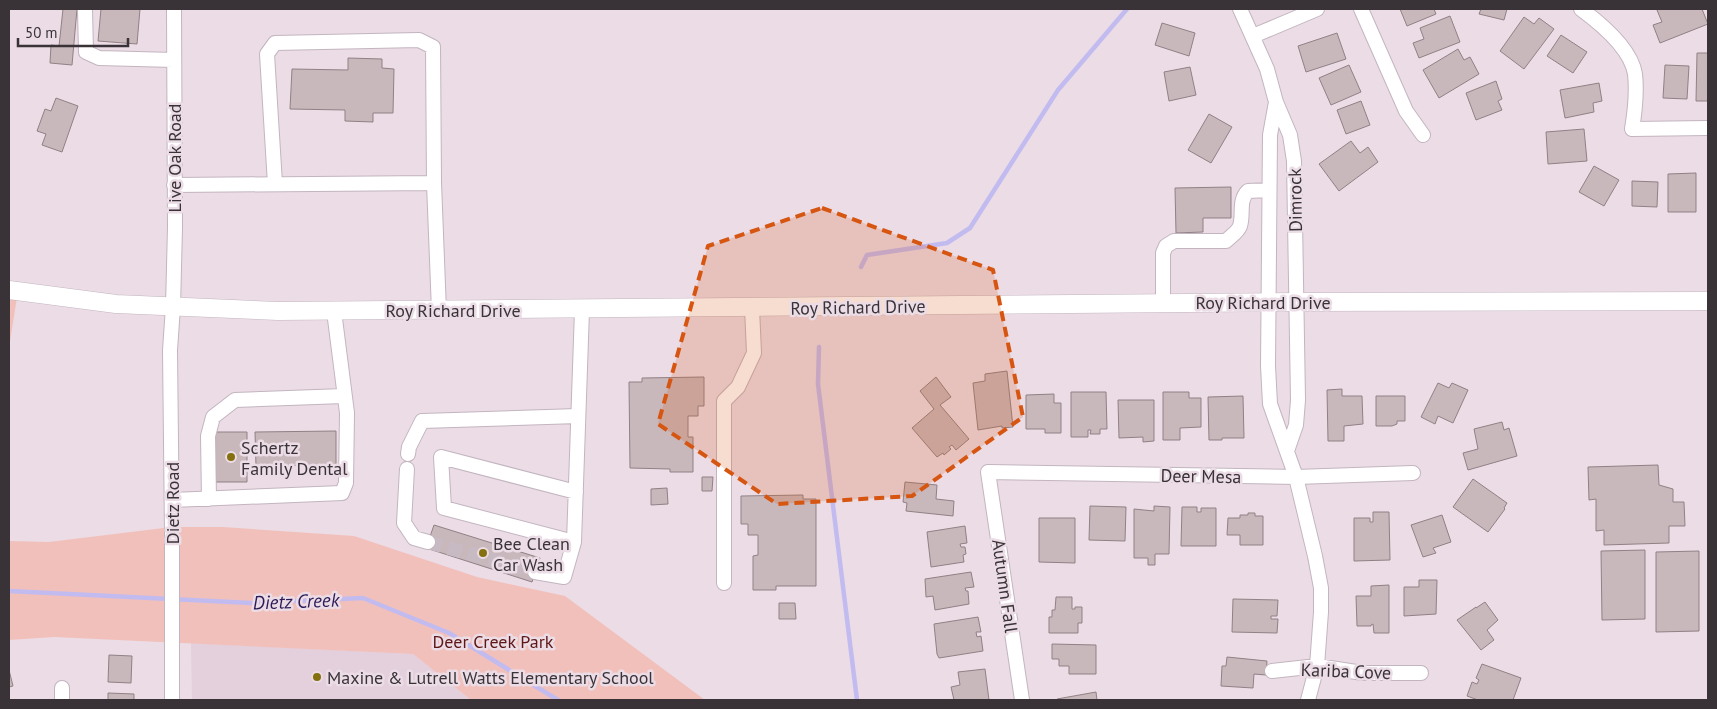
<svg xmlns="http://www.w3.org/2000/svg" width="1717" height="709" viewBox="0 0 1717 709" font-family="'PT Sans',sans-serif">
<rect width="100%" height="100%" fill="#ebdce6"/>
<path fill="#e4cfdd" d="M191,643L413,654L471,700H192Z"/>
<path fill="#f2c0ba" d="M9,290L18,291L9,348Z
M172,527H223L354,536L477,577L565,596L705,700H471L413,654L54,637L9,640V541L49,542Z"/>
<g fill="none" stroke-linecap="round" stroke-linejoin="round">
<path stroke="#c2bbf0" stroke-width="4.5" d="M861,267L867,255L947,243L970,228L1058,90L1127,9
M819,347L818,384L857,700
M9,591L251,603L363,598L449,633L558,700"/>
</g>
<path fill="#c8b7bb" stroke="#918185" d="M63,9H77L72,65L50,63L51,45L59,46Z
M101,9H140L137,44L98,41Z
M1400,9H1434L1436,14L1407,26Z
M1481,9H1507L1504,20L1479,14Z
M1660,9H1702L1708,24L1660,43L1653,25L1662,22L1657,10Z
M1450,16L1460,42L1419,58L1413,43L1424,39L1420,28Z
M1524,17L1534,24L1539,18L1554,29L1524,69L1500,51Z
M1162,23L1195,33L1189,56L1155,45Z
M1337,33L1346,59L1306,72L1298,46Z
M1561,35L1587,52L1573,73L1547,56Z
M1458,49L1464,60L1470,57L1479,74L1439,98L1423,70Z
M1697,53H1708V101H1696Z
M348,58L382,59V68L394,69L393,113H373V122L345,121V110L290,109L292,69L348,70Z
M1349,65L1361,92L1331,105L1319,78Z
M1665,65L1689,66L1687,99L1663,98Z
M1190,67L1196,95L1169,101L1164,72Z
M1496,81L1502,99L1498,101L1502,110L1476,120L1466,93Z
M1599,83L1602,101L1593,103L1594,112L1565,118L1560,90Z
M56,98L78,106L62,152L42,145L46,134L37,131L45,109L51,111Z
M1361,101L1370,125L1346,134L1337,110Z
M1209,114L1232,127L1211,163L1188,150Z
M1584,129L1587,161L1548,164L1546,132Z
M1351,141L1360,153L1368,147L1378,162L1339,191L1319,164Z
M1594,166L1619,180L1604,206L1579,192Z
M1696,173V212H1668V174Z
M1632,181L1658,182L1657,207L1632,206Z
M1231,187V218H1203V232L1176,233L1175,188Z
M1007,371L1013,427L1002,428V426L978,430L973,383L985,381V374Z
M704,377V406H698V416H688V437H693V472H670V469L630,468L629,382H642V378Z
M936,377L951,397L940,405L969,439L956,450L952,445L949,447L951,449L944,455L943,453L937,457L912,428L934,409L920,391Z
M1438,383L1449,388L1452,383L1468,390L1453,423L1438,416L1435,424L1421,417Z
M1342,389V396H1362L1363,424L1344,426V441H1328L1327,390Z
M1071,392H1106L1107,429H1100V434H1090L1091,430H1088V437H1071Z
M1163,392H1189V398H1201V427L1180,428V440H1163Z
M1054,394V403H1061V433H1045V429H1026V395Z
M1243,396L1244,438H1222V440H1209L1208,397Z
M1376,396H1405V421H1397V424L1392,426H1376Z
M1118,400H1154V441L1143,442V437L1119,438Z
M1502,422L1504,430L1509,428L1517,456L1468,470L1463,453L1478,449L1474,429Z
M336,431V465L256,466L255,432Z
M215,432H247V482H215Z
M1658,465L1659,485L1673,489V502H1684L1685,526H1669V543L1604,545V530L1596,531V499L1589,500L1588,467Z
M702,477H713L712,491H702Z
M1473,479L1507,503L1504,508L1505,509L1488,532L1453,507Z
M905,482L937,485L936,499L954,501L953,516L906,511L907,503L903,502Z
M667,488L668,504L651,505V489Z
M803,495V499H816V586H776V590H753V556L758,555V535H748V524H741V496Z
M1090,506L1126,507L1125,541L1089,540Z
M1154,506L1170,507L1169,554H1155V565H1148V558H1134V509L1154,511Z
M1182,507H1197V512H1201V508H1216V546H1181Z
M1373,512H1389L1390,560L1354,561V518H1370V522H1373Z
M1248,513H1255V516H1263V545H1240V535H1227L1228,518H1240V515H1248Z
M1442,515L1451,542L1433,548L1436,553L1423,557L1411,525Z
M1039,518H1075V563L1039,562Z
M434,525L540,558L532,582L426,548Z
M965,526L967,543L960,544L961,547H965L966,554L963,555L964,562L931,567L927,532Z
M1645,550V619L1602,620L1601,551Z
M1699,551V631L1656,632V552Z
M971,572L974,587L965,588L966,591H968L969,604L935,610L933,596L926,597L925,579Z
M1419,580H1437L1436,614L1404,616V587H1419Z
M1389,585V633H1374L1373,624L1371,625V626H1357L1356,596H1371V586Z
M1056,597H1072V609H1075V607H1082V623H1078V633H1049V617H1052V610H1055Z
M1233,599L1278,600L1277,616H1271V619H1278L1277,633L1232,632Z
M1485,602L1498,620L1487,630L1494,640L1481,650L1457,620L1476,607V608Z
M779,603H795L796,619H779Z
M978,617L981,632H976L977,637L981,636L983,651L939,658L937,654L934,624Z
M1052,644L1096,645V674H1069V666H1059V659H1052Z
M109,655L132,656L131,683L108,682Z
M1227,657L1267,661L1266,675L1254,674L1253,688L1221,686L1222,666H1226Z
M1482,664L1521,678L1513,700H1478L1467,696L1472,682L1477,684L1479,680L1476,678Z
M985,669L989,700H954L951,687L960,685L958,672Z
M9,670L13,686L9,687Z
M1096,692L1097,700H1058L1057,699Z
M108,693L134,694V700H108Z"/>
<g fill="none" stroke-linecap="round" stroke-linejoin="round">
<path stroke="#c7bac3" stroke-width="14" stroke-dasharray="14 7" stroke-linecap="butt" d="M428,542L535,572"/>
<defs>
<path id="minor" d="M85,9L86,52L99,58L174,60
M1240,9L1267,69L1276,102L1290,135L1294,161L1298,400L1296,425L1287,451
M1361,9L1406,111L1423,135
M1581,9C1600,23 1631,49 1635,74C1637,92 1635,111 1632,129L1708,128
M1253,36L1317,9
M1276,102L1270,135L1268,366L1270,404L1296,477L1315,556L1321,588V612L1317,666L1308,700
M275,184L267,54L275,43L419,40L433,47L434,183
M174,185L434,183L439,311
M1163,303V253L1166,246L1174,241H1226C1231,236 1238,232 1240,226C1244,214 1238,201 1248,191L1269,190
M408,454L409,447L422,421L578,416
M407,469L404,523L414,538L428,542
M209,499L208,436L213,417L235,400L344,396
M172,500L342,493L346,483L347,413L334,311
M574,542L444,508L441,457L576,492
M535,572L564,577L574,542L582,310
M724,583V401L738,387L754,353L752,308
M1272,671L1317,666L1363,673H1421
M62,700V688
M172,700V533L170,350L173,307L175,227L174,9
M1022,700L988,472L1296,477L1413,473"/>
<path id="major" d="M9,290L116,304L278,311L1297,302L1708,301"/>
</defs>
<use href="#minor" stroke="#c3b5bf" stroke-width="16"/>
<use href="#major" stroke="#c3b5bf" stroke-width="19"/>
<use href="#minor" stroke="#fff" stroke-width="14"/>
<use href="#major" stroke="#fff" stroke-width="18"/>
</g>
<path fill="#d65510" fill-opacity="0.2" stroke="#d65510" stroke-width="4" stroke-dasharray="10 6" stroke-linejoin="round" d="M822,208L993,270L1023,417L912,496L777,504L658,424L708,246Z"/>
<g fill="#84700f" stroke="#ebdce6" stroke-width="2">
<circle cx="231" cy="457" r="5"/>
<circle cx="483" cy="553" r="5"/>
<circle cx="317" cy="677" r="5"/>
</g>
<g text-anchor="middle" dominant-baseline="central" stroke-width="5" stroke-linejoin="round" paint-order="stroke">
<g font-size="18" fill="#393337" stroke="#ebdce6">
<text transform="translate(174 158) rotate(-90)">Live Oak Road</text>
<text transform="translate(1295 200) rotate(-91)">Dimrock</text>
<text x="1263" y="302">Roy Richard Drive</text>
<text transform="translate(858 307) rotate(-1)">Roy Richard Drive</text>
<text x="453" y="310">Roy Richard Drive</text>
<text transform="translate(1201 476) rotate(1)">Deer Mesa</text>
<text transform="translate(172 503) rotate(-90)">Dietz Road</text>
<text transform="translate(1005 586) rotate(82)">Autumn Fall</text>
<text transform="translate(1346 671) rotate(2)">Kariba Cove</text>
</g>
<g font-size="18" fill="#393337" stroke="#ebdce6" text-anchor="start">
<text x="241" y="447">Schertz<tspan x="241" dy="21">Family Dental</tspan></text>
<text x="493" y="543">Bee Clean<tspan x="493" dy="21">Car Wash</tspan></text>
<text x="327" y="677">Maxine &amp; Lutrell Watts Elementary School</text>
</g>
<g font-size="18" fill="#5f1716" stroke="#ebdce6">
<text x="493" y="641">Deer Creek Park</text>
</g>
<g font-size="19" font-style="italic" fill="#2c1b57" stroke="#ebdce6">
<text transform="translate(296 601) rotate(-2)">Dietz Creek</text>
</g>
</g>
<rect width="1717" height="709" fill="none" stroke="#393337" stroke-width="20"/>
<path d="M18 38v8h110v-8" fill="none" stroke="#393337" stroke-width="2.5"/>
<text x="25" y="38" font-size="15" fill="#393337" stroke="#ebdce6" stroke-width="4" paint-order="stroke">50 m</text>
</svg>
